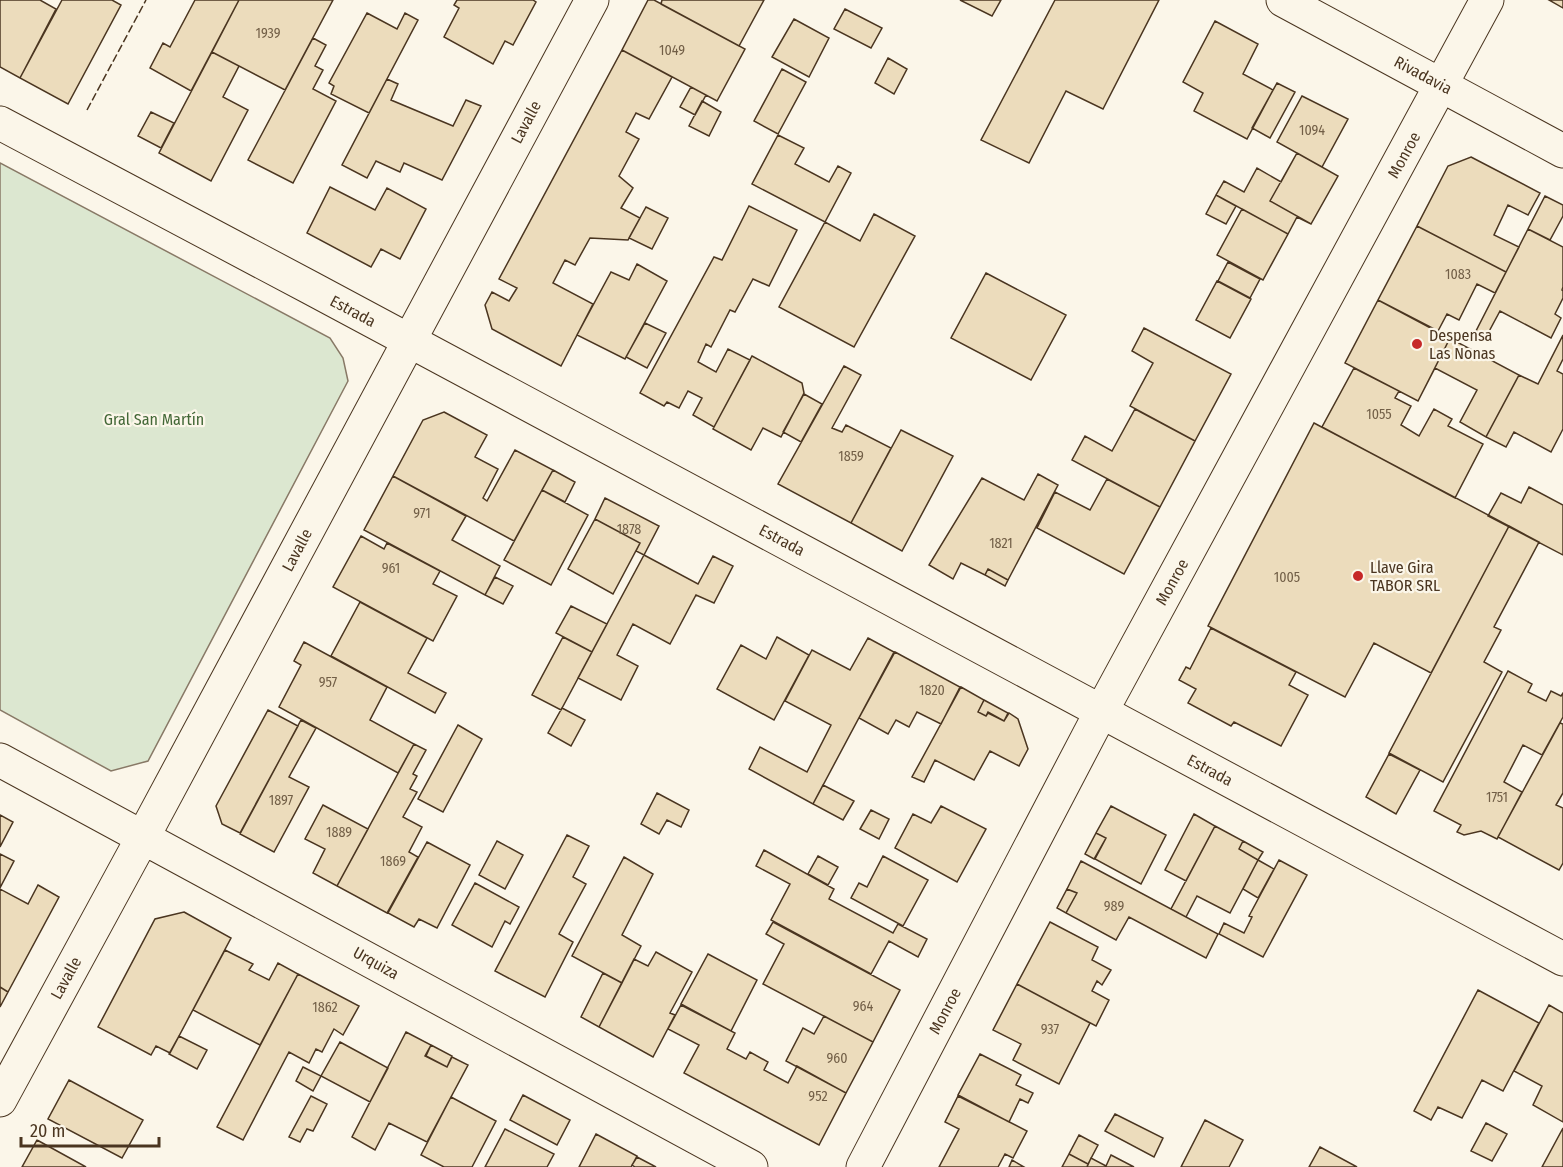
<svg xmlns="http://www.w3.org/2000/svg" width="1563" height="1167" viewBox="0 0 1563 1167" font-family="'Fira Sans Condensed',sans-serif">
<rect width="100%" height="100%" fill="#fbf6e9"/>
<path fill="#dce7d0" stroke="#887966" stroke-width="1.5" d="M0,163L330,338L343,358L348,381L148,761L111,771L0,710Z"/>
<path fill="#ecdcbc" stroke="#4a3520" stroke-width="1.5" d="M0,0H40L56,9L20,78L0,67Z
M62,0H112L121,5L68,104L20,78Z
M195,0H239L191,91L150,68L163,43L170,47Z
M239,0H333L285,90L212,52Z
M457,0H533L536,2L513,45L505,41L493,64L444,37L459,8L454,5Z
M648,0H654L745,49L717,101L622,50Z
M662,0H764L739,46L661,4Z
M960,0H1001L992,16Z
M1055,0H1159L1103,109L1066,91L1029,163L981,140Z
M1549,0H1563V8Z
M845,9L882,28L871,48L834,29Z
M367,13L397,29L405,13L418,20L369,113L331,94L334,86L329,83Z
M794,19L829,38L809,77L772,57Z
M1215,21L1258,44L1243,74L1273,90L1247,139L1194,111L1203,93L1183,82Z
M313,38L326,45L315,66L323,70L313,89L336,101L293,183L248,160Z
M622,50L672,77L649,119L636,113L626,132L639,139L619,176L633,188L621,208L640,218L628,240L590,238L575,265L565,260L553,283L593,304L561,366L492,329L485,305L492,292L509,301L517,288L499,279Z
M212,52L239,66L223,97L248,110L211,181L159,153Z
M888,58L907,69L894,94L875,83Z
M782,69L806,82L778,134L754,121Z
M387,79L398,84L391,100L453,126L466,100L481,106L442,180L404,163L400,172L376,161L367,178L342,165Z
M1277,83L1295,92L1270,138L1252,128Z
M691,87L706,95L695,115L680,107Z
M1302,96L1348,119L1322,167L1277,142Z
M702,101L721,112L709,136L689,126Z
M151,112L174,123L161,148L138,136Z
M778,135L804,148L795,164L829,182L838,166L851,173L825,222L752,184Z
M1297,153L1338,176L1311,224L1297,217L1288,234L1216,195L1224,181L1244,192L1257,168L1281,182Z
M1297,153L1338,176L1311,224L1270,201Z
M1471,157L1540,193L1528,215L1508,205L1494,235L1519,247L1506,272L1417,226L1448,166Z
M330,187L375,210L387,188L426,209L400,259L381,249L371,267L307,233Z
M1216,195L1236,206L1226,224L1206,214Z
M1545,196L1563,205V216L1550,240L1528,229Z
M749,206L797,230L769,286L753,279L735,312L730,310L711,347L706,344L698,362L716,372L728,349L750,360L714,427L693,415L702,398L688,391L679,408L667,402L664,406L640,393L714,257L722,260Z
M646,207L668,218L652,249L629,238Z
M1242,209L1288,234L1263,280L1217,255Z
M874,214L915,236L854,347L779,307L825,222L860,241Z
M1417,226L1506,272L1495,293L1477,284L1459,320L1447,314L1438,331L1378,300Z
M1528,229L1563,247V287L1562,290L1563,291V298L1555,314L1561,318L1551,338L1500,311L1486,337L1476,331Z
M1228,262L1260,279L1250,298L1218,281Z
M637,264L667,281L625,359L577,335L611,272L629,280Z
M986,273L1066,315L1031,380L951,338Z
M1217,281L1251,299L1230,338L1196,320Z
M1378,300L1519,375L1486,437L1460,422L1477,390L1435,368L1418,401L1345,363Z
M1378,300L1450,338L1418,401L1345,363Z
M645,323L666,333L647,368L626,357Z
M1144,328L1231,374L1195,441L1130,406L1153,363L1132,351Z
M1563,335V359L1557,371L1563,374V429L1551,452L1514,432L1506,447L1486,437L1519,375L1538,384Z
M752,356L802,383L804,393L781,437L763,428L751,450L713,429Z
M844,366L861,375L832,428L842,432L846,425L891,448L851,523L778,484Z
M1354,368L1399,391L1395,398L1411,406L1401,425L1419,436L1434,409L1452,419L1448,426L1483,444L1455,498L1322,427Z
M804,394L822,404L801,442L783,432Z
M1135,409L1195,441L1160,507L1072,460L1085,436L1112,451Z
M444,412L487,435L475,457L498,469L483,498L487,501L515,450L553,470L514,541L393,476L423,420Z
M1314,423L1509,526L1431,673L1374,643L1345,697L1208,626Z
M901,430L953,456L902,551L851,523Z
M553,470L575,482L565,502L542,490Z
M1038,474L1058,485L1008,580L988,569L985,575L961,563L953,579L929,565L982,478L1024,500Z
M393,476L466,516L452,540L500,566L485,595L364,530Z
M1107,479L1160,507L1124,574L1037,528L1055,492L1090,510Z
M1529,487L1563,505V555L1488,516L1501,493L1521,503Z
M542,490L588,515L551,585L504,560Z
M605,498L659,526L644,555L636,551L640,543L595,519Z
M595,519L640,543L613,594L568,569Z
M1509,526L1539,542L1494,627L1501,630L1484,662L1502,672L1443,782L1389,753Z
M361,536L384,549L387,543L440,571L433,584L457,596L433,641L333,587Z
M644,555L698,584L713,556L733,566L714,603L696,595L670,644L633,624L617,655L638,666L621,700L578,678Z
M988,569L1008,580L1005,586L985,575Z
M495,577L513,586L503,604L485,595Z
M360,602L427,638L408,673L446,693L435,713L331,656Z
M571,606L607,624L592,652L556,633Z
M1211,628L1296,672L1289,685L1308,695L1281,746L1234,722L1231,726L1188,703L1196,689L1179,680L1186,667L1190,669Z
M563,637L592,652L561,710L532,695Z
M777,637L809,655L774,720L717,689L741,645L766,659Z
M868,638L894,652L813,804L749,769L760,747L807,772L831,725L785,701L812,650L850,670Z
M304,642L387,687L370,720L414,744L398,773L279,707L301,665L294,661Z
M895,652L960,687L941,724L917,712L909,727L896,720L888,734L859,718Z
M1508,671L1532,684L1528,692L1546,701L1551,691L1561,696L1563,693V717L1542,755L1523,745L1504,782L1522,792L1497,839L1481,831L1464,835L1457,832L1461,825L1434,811Z
M961,687L984,700L978,712L986,716L988,713L1004,721L1009,713L1018,719L1028,749L1019,766L990,751L974,780L935,760L924,782L912,777Z
M984,700L1008,713L1004,721L988,712L986,716L978,712Z
M562,708L585,720L571,746L548,733Z
M268,710L298,726L240,833L222,824L216,806Z
M301,720L316,728L289,777L309,787L274,852L240,834Z
M1560,723L1563,724V793L1556,805L1563,808V863L1559,870L1498,837Z
M458,725L482,739L443,812L418,799Z
M414,744L426,750L413,774L417,776L410,789L417,792L403,817L422,827L409,852L418,857L387,913L337,886Z
M1389,754L1420,770L1396,814L1366,797Z
M823,785L854,801L843,820L813,804Z
M657,793L689,810L681,827L667,820L659,834L641,824Z
M323,805L368,829L337,886L313,873L325,849L305,839Z
M941,806L986,829L957,882L895,848L913,814L931,823Z
M1111,806L1166,835L1141,884L1095,859L1106,838L1096,833Z
M871,810L889,819L879,839L860,829Z
M1194,814L1215,826L1186,881L1165,870Z
M0,815L13,822L0,847Z
M1215,826L1243,841L1239,849L1258,860L1230,913L1197,896L1186,917L1171,909Z
M1096,833L1106,838L1094,859L1085,854Z
M567,835L589,846L573,877L586,884L559,934L573,942L545,997L495,971Z
M497,841L523,855L505,889L479,875Z
M1243,841L1263,852L1258,860L1239,849Z
M427,842L470,865L437,928L419,919L414,927L388,913Z
M764,850L834,889L829,899L893,933L898,924L927,939L918,957L889,941L871,974L771,920L790,884L756,866Z
M0,854L14,861L0,888Z
M818,856L838,867L828,885L808,874Z
M883,856L928,880L903,926L851,898L859,883L867,887Z
M624,857L653,874L622,935L641,946L622,983L572,956Z
M1258,860L1274,869L1258,898L1243,889Z
M1279,860L1307,875L1263,957L1219,934L1224,923L1244,933L1252,917L1249,916Z
M1081,861L1218,934L1206,958L1129,917L1116,940L1066,913L1077,893L1067,889Z
M475,883L519,907L510,924L505,921L492,947L452,925Z
M38,885L59,897L8,992L0,987V889L28,904Z
M1067,889L1077,893L1066,913L1057,908Z
M184,912L231,938L170,1053L156,1046L151,1055L98,1027L155,919Z
M773,922L900,990L873,1042L763,984L784,944L766,934Z
M1050,922L1098,947L1092,960L1111,970L1102,985L1097,981L1092,991L1109,1000L1096,1026L1017,984Z
M225,950L253,964L249,970L269,980L278,963L298,974L260,1045L193,1010Z
M656,952L692,972L670,1013L675,1015L653,1057L599,1027L634,959L648,966Z
M708,954L757,980L731,1031L681,1004Z
M603,973L622,983L599,1027L581,1017Z
M298,974L359,1006L343,1035L334,1029L322,1052L316,1049L309,1063L289,1052L243,1140L217,1127Z
M1017,984L1090,1023L1059,1084L1013,1060L1021,1044L993,1030Z
M0,987L8,992L0,1007Z
M1478,990L1539,1023L1503,1091L1482,1080L1462,1118L1438,1107L1431,1120L1414,1111Z
M681,1005L735,1033L727,1049L746,1059L750,1052L768,1062L764,1070L788,1083L797,1066L846,1093L819,1145L684,1073L699,1045L668,1029Z
M1549,1005L1563,1013V1122L1533,1105L1542,1086L1514,1071Z
M824,1016L873,1042L846,1093L786,1061L803,1028L814,1034Z
M406,1032L431,1045L425,1056L447,1067L452,1057L468,1065L427,1142L389,1123L375,1150L352,1137Z
M179,1036L207,1050L197,1069L169,1054Z
M340,1042L388,1068L370,1102L321,1076Z
M431,1045L452,1056L447,1067L426,1056Z
M980,1054L1021,1075L1016,1085L1033,1093L1028,1103L1020,1099L1009,1122L958,1095Z
M303,1067L321,1076L313,1091L296,1081Z
M69,1080L143,1120L122,1158L48,1119Z
M523,1095L570,1120L557,1145L510,1120Z
M311,1096L327,1104L313,1131L307,1129L300,1142L289,1137Z
M958,1096L1027,1131L1013,1158L1005,1154L998,1167H939L959,1129L945,1122Z
M451,1097L496,1121L472,1167H444L421,1155Z
M1115,1114L1163,1138L1154,1157L1105,1131Z
M1205,1120L1243,1140L1229,1167H1181Z
M1486,1123L1507,1134L1492,1161L1471,1151Z
M1563,1128V1167H1542Z
M505,1129L554,1154L547,1167H485Z
M596,1134L637,1156L631,1167H579Z
M1079,1135L1098,1145L1088,1164L1069,1154Z
M37,1140L86,1167H22Z
M1320,1147L1357,1167H1309Z
M1069,1154L1088,1164L1087,1167H1062Z
M1111,1155L1134,1167H1087L1091,1158L1106,1166Z
M637,1157L656,1167H635L632,1165Z
M1012,1160L1024,1167H1009Z"/>
<g fill="none" stroke-linecap="round" stroke-linejoin="round">
<defs>
<path id="minor" d="M1283,0L1563,151
M0,123L311,288L1563,959
M0,760L751,1167
M0,1100L143,837L592,0
M863,1167L1101,712L1487,0"/>
</defs>
<use href="#minor" stroke="#4a3520" stroke-width="35"/>
<use href="#minor" stroke="#fbf6e9" stroke-width="33"/>
<path stroke="#4a3520" stroke-width="1.5" stroke-dasharray="8 3" stroke-linecap="butt" d="M87,110L146,0"/>
</g>
<g fill="#c62828" stroke="#fbf6e9" stroke-width="2">
<circle cx="1417" cy="344" r="6"/>
<circle cx="1358" cy="576" r="6"/>
</g>
<g text-anchor="middle" dominant-baseline="central" stroke-width="4.5" stroke-linejoin="round" paint-order="stroke">
<g font-size="14" fill="#725f47">
<text x="268" y="33">1939</text>
<text x="672" y="50">1049</text>
<text x="1312" y="130">1094</text>
<text x="1458" y="274">1083</text>
<text x="1379" y="414">1055</text>
<text x="851" y="456">1859</text>
<text x="422" y="513">971</text>
<text x="629" y="529">1878</text>
<text x="1001" y="543">1821</text>
<text x="391" y="568">961</text>
<text x="1287" y="577">1005</text>
<text x="328" y="682">957</text>
<text x="932" y="690">1820</text>
<text x="1497" y="797">1751</text>
<text x="281" y="800">1897</text>
<text x="339" y="832">1889</text>
<text x="393" y="861">1869</text>
<text x="1114" y="906">989</text>
<text x="863" y="1006">964</text>
<text x="325" y="1007">1862</text>
<text x="1050" y="1029">937</text>
<text x="837" y="1058">960</text>
<text x="818" y="1096">952</text>
</g>
<g font-size="16" fill="#4a3520" stroke="#fbf6e9">
<text transform="translate(1423 75) rotate(28)">Rivadavia</text>
<text transform="translate(526 122) rotate(-62)">Lavalle</text>
<text transform="translate(1404 155) rotate(-61)">Monroe</text>
<text transform="translate(353 311) rotate(28)">Estrada</text>
<text transform="translate(782 540) rotate(28)">Estrada</text>
<text transform="translate(297 550) rotate(-62)">Lavalle</text>
<text transform="translate(1172 582) rotate(-61)">Monroe</text>
<text transform="translate(1210 770) rotate(28)">Estrada</text>
<text transform="translate(376 963) rotate(29)">Urquiza</text>
<text transform="translate(66 978) rotate(-61)">Lavalle</text>
<text transform="translate(945 1011) rotate(-62)">Monroe</text>
</g>
<g font-size="16" fill="#4a3520" stroke="#fbf6e9" text-anchor="start">
<text x="1429" y="335">Despensa<tspan x="1429" dy="18">Las Nonas</tspan></text>
<text x="1370" y="567">Llave Gira<tspan x="1370" dy="18">TABOR SRL</tspan></text>
</g>
<g font-size="16" fill="#436837" stroke="#fbf6e9">
<text x="154" y="419">Gral San Martín</text>
</g>
</g>
<path d="M21 1137v9h138v-9" fill="none" stroke="#4a3520" stroke-width="3"/>
<text x="30" y="1137" font-size="18" fill="#4a3520" stroke="#fbf6e9" stroke-width="4.5" paint-order="stroke">20 m</text>
</svg>
